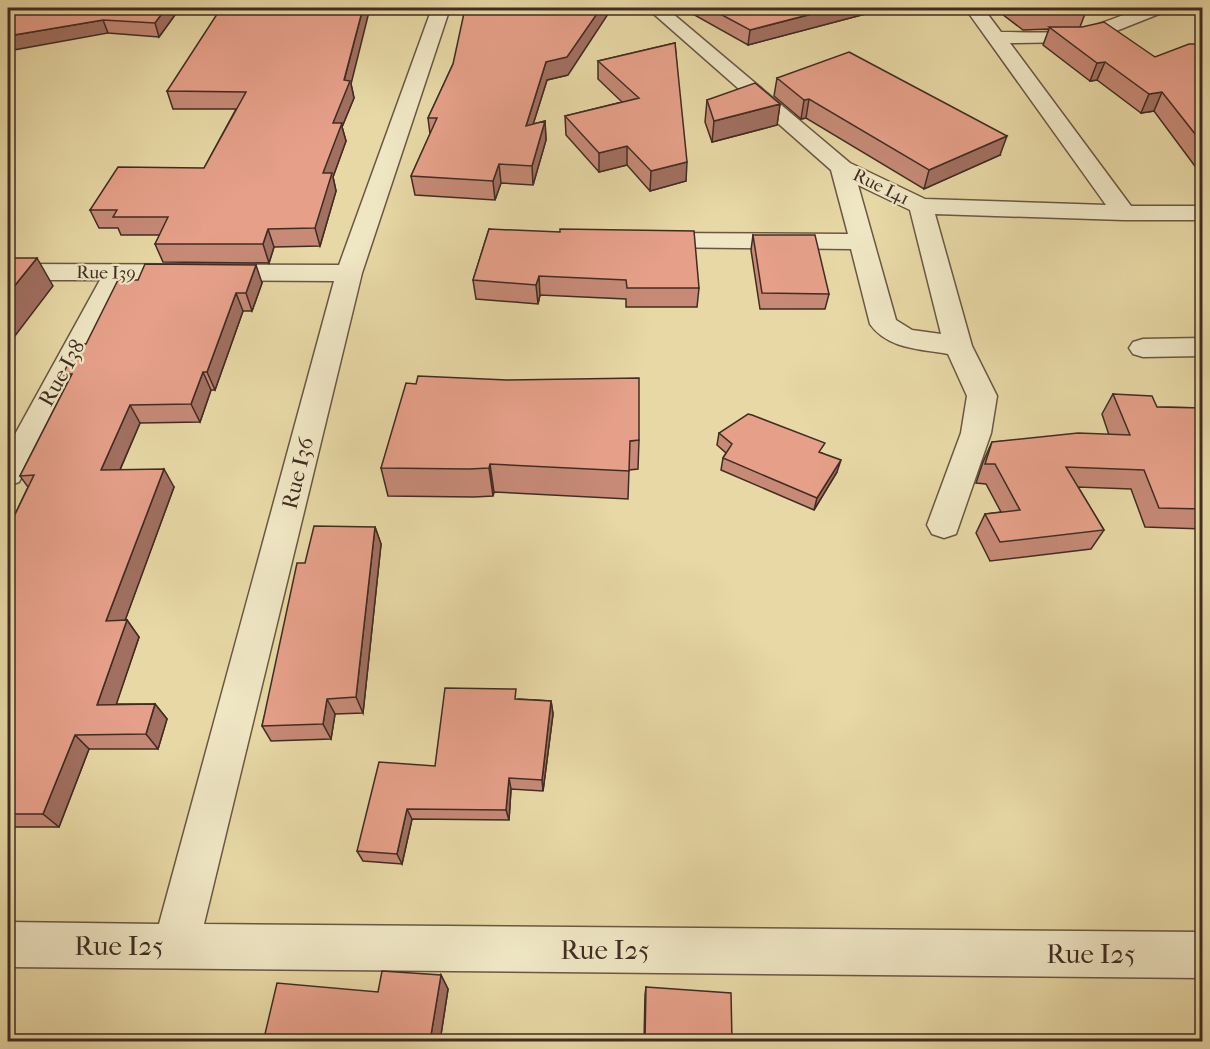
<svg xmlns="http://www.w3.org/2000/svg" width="1210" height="1049" viewBox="0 0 1210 1049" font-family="'IM FELL French Canon',serif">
<rect width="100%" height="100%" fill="#e7d8a5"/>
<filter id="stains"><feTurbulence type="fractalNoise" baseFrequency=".00333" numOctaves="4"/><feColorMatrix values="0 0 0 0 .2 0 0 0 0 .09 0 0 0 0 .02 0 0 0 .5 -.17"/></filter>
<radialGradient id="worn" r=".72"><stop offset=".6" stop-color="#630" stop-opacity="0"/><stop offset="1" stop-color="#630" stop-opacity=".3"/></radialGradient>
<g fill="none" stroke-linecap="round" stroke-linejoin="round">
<defs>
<path id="minor" d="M432,8H450L362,273L204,924L1202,932V978L8,967V922L159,924L334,281L126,280L19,482L8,486V447L100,280H8V264L339,265Z
M647,8H666L850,163L925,199L1106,205L965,8H983L1001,32C1026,32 1052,34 1077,30C1108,25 1135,4 1167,8L1164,12L1106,35L1075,42L1010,43L1131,206H1202V220H1124L935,214L972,346L997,396L991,433L956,534L944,538L932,534L927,525L961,433L967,396L948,354C921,349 887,349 870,324L851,249L649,247L640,245L637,240L640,235L649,233L848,234L831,170ZM858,185L910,210L941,334L912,330L896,320Z
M1202,338V356L1143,357L1133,354L1129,348L1133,342L1143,339Z"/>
</defs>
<use href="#minor" stroke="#6a5743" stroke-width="3"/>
<use href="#minor" fill="#efe6c4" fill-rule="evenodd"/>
</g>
<path fill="#c68a77" stroke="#402c22" stroke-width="1.5" d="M17,8H180L159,37L108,33Z
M682,8H888L748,45Z
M999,8H1101H1081L1086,11L1080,27L1155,57L1203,47V177L1154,111L1141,113L1097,80L1090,81L1043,45L1049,29L1023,30L1002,14Z
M675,43L686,181L650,191L627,165L599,172L566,135L565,116L622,102L598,79V61Z
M453,64L568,75L547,80L533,124L545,121L546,140L533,185L501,183L495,200L415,195L411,176L430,134L428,118Z
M777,78L1000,155L924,189L806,118L801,119L774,96Z
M351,84L354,98L342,127L346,141L333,177L336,191L320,246L274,247L269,263L163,262L155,244L160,235H121L118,228H99L90,210L204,168L236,109H173L167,91Z
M707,100L780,104L777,125L712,142L705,122Z
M489,229L699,288L697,307H626V299L540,295L538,304L476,299L473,280Z
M753,235L829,294L825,309H760L751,250Z
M262,283L252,311H243L215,390H211L200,422L140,423L120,470L174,487L125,620H127L139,637L116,704H155L167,719L158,749H89L59,827H8V529L28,487L20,476L68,382L63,374L86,344Z
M1113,394L1157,407L1203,408V529L1145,527L1131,489L1078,487L1104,530L1091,549L990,561L976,533L985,514L1001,512L986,484L976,483L983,462L992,442L1109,435L1102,414Z
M719,433L822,453L837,472L814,510L721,470L723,458L726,453L717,445Z
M639,440L638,469L629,470L628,499L494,492L493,496L474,497L388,496L381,468Z
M375,527L381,544L363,713L335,714L331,739L271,741L262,726L305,563Z
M518,699L551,701L553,714L543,791L511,789L509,820L412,819L402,864L363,861L357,851L435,766Z
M441,975L448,989L440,1041H275L265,1034L378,992Z
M646,987L732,1041H644L645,995Z"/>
<path fill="#a17061" stroke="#402c22" stroke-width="1.5" d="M166,8H180L159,37L155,23Z
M363,8H370L351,84L354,98L342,127L346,141L333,177L336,191L320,246L315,228L323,173L333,123Z
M601,8H612L568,75L547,80L527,144L526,126L546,62Z
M835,8H888L748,45L750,30Z
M103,20L108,33L8,51V36Z
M1105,62L1097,80L1090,81L1097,63Z
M1162,92L1154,111L1141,113L1149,94Z
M809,99L806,118L801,119L804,100Z
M780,104L777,125L712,142L714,121Z
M545,121L546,140L533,185L532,166Z
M8,130L14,142L8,149Z
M1007,136L1000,155L924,189L929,170Z
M627,146V165L599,172V153Z
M687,162L686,181L650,191L651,171Z
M499,164L501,183L495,200L493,181Z
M268,229L274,247L269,263L263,244Z
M37,258L53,286L8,345V294Z
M256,265L262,283L252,311L246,293Z
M539,276L540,295L538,304L536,285Z
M236,293L243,311L215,390L207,372Z
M203,372L211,390L200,422L191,404Z
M130,405L140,423L112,488L101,470Z
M841,460L837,472L814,510L817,498Z
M490,464L494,492L493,496L489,468Z
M164,469L174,487L119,637L106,621Z
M375,527L381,544L363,713L356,697Z
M127,620L139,637L111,720L97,705Z
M327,699L335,714L331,739L323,724Z
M551,701L553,714L543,791L542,780Z
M155,704L167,719L158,749L146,734Z
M75,735L89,749L59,827L43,814Z
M509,778L511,789L509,820L506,810Z
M407,809L412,819L402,864L397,854Z
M441,975L448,989L440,1041H430Z"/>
<path fill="#e6a08a" stroke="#402c22" stroke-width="1.5" d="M17,8H166L155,23L103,20L8,36V9Z
M221,8H363L344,80L350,81L333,123H342L323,173H332L315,228L268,229L263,244H155L168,217H113L117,210H90L118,167L204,168L246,92L167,91Z
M468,8H601L567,57L546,62L526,126L545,121L532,166L499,164L493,181L411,176L437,118H428L453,64L464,13H467Z
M709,8H835L750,30Z
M1021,8H1081L1086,11L1029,14Z
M1104,22L1155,57L1189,44H1194L1203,47V144L1162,92L1149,94L1105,62L1097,63L1049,27H1082Z
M675,43L687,162L651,171L627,146L599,153L565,116L639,98L598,61Z
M849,52L1007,136L929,170L809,99L804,100L777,78Z
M755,83L780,104L714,121L707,100Z
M489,229L560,232V229L694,231L699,288H627L626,280L539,276L536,285L473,280Z
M753,235H815L829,294L762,293Z
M8,258H37L8,294Z
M145,264L256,265L246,293H236L207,372H203L191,404L130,405L101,470L164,469L106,621L127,620L97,705L155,704L146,734L75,735L43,814H8V529L34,475L20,476L72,374H63L78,344H86L118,280H138Z
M418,376L507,380L639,378V440L630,441L629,471L490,464L489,468L469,469L381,468L406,383L416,384Z
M1113,394L1152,396L1157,407L1203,408V509L1159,508L1144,470L1066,467L1104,530L1000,542L985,514L1020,510L995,464H985L992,442L1078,433L1130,435Z
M748,414L752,415L825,443L819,452L841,460L817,498L723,458L732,444L719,433Z
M314,526L375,527L356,697L327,699L323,724L262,726L297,563H305Z
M445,688L516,689L515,699L551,701L542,780L509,778L506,810L407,809L397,854L357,851L379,762L435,766Z
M382,971L441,975L430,1041H304L305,1037L265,1034L277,983L378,992Z
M646,987L731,993L732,1041H645Z"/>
<g text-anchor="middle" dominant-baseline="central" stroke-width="4.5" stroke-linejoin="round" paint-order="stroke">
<g font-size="18" fill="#402c22" stroke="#efe6c4">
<text transform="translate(881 187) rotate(26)">Rue I41</text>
<text transform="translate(106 273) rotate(1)">Rue I39</text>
</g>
<g font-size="22" fill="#402c22" stroke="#efe6c4">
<text transform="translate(62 373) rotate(-61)">Rue I38</text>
<text transform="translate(298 473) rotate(-76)">Rue I36</text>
</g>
<g font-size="27" fill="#402c22" stroke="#efe6c4">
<text x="119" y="946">Rue I25</text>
<text x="605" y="950">Rue I25</text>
<text x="1091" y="954">Rue I25</text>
</g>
</g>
<rect width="1210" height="1049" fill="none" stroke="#e7d8a5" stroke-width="30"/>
<rect x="9" y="9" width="1192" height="1031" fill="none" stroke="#402c22" stroke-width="3"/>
<rect x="15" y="15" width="1180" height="1019" fill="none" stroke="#402c22" stroke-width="1.5"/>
<rect width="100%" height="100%" filter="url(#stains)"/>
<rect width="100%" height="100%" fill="url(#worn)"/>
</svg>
